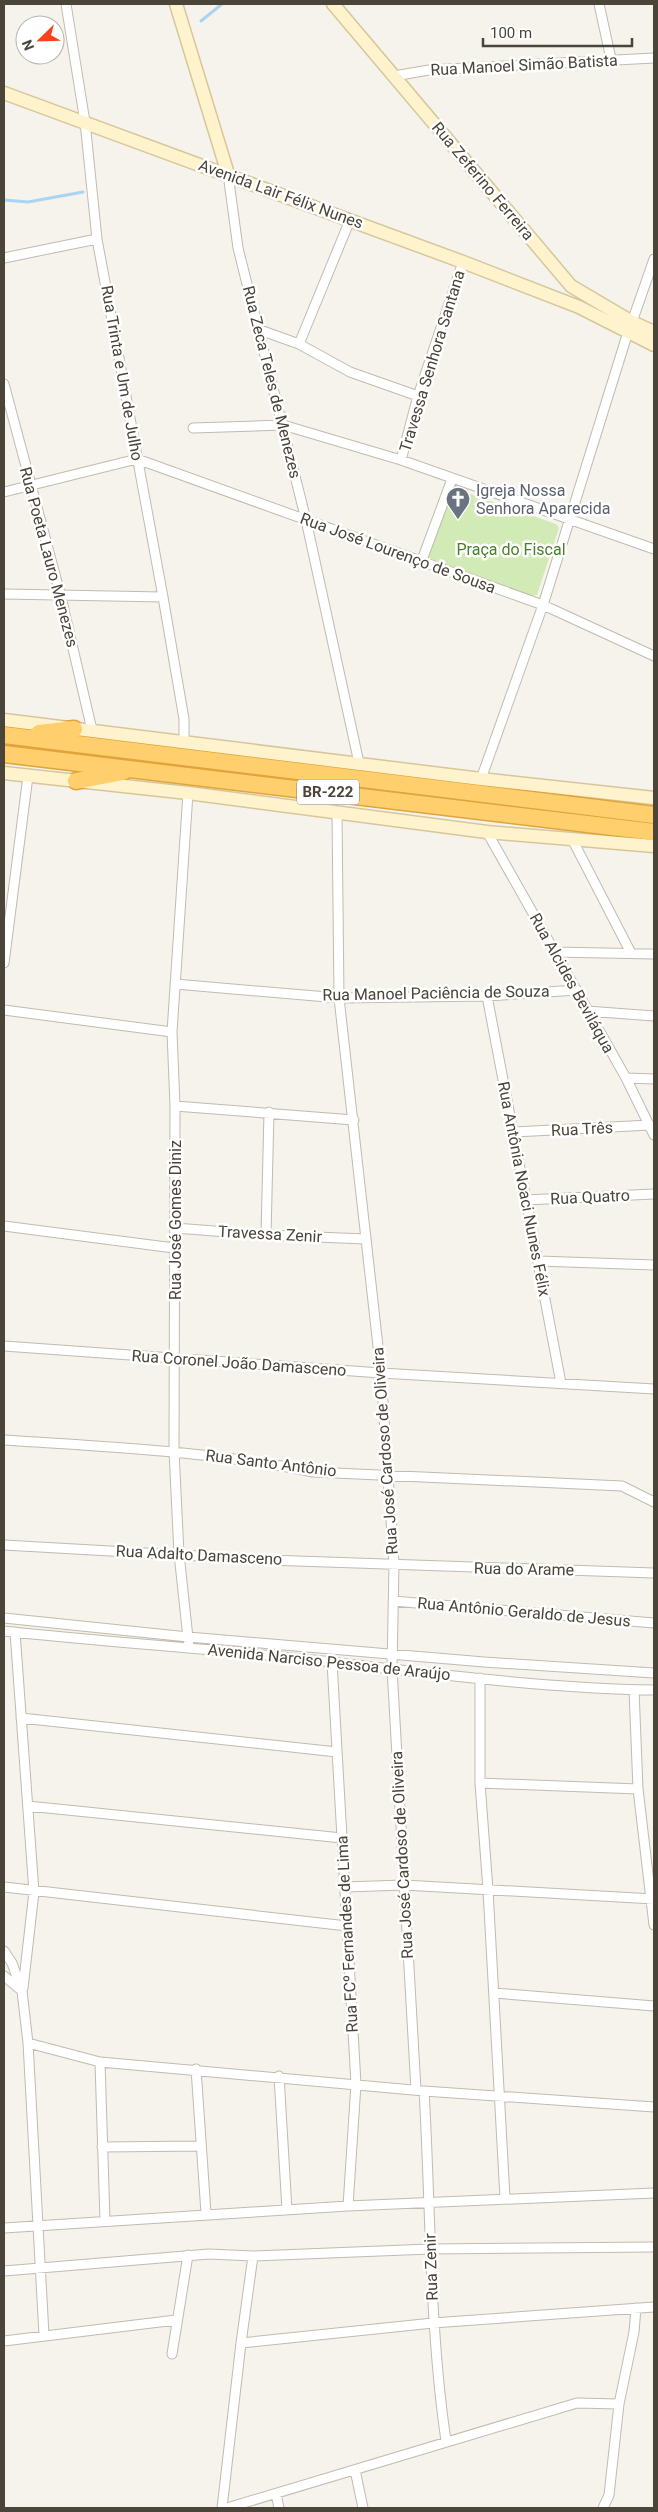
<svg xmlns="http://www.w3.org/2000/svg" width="658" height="2512" viewBox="0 0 658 2512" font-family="Roboto,sans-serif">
<rect width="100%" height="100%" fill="#f6f3ec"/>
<path fill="#d2eab5" d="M459,490L556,524L559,528L537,595L526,596L427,557L449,495Z"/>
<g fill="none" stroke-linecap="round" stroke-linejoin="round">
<path stroke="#a9d4f2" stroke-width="3" d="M201,21L222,4
M4,200L28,202L83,192"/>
<defs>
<path id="street" d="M66,4L85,122L97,239L163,597L184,719V741
M599,4L611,59
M394,76L429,70L654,58
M228,174L238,248L306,520L359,763
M4,258L97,239
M632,322L654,259
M260,330L299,344L350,372L418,396
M299,344L350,220
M4,384L61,597L92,730
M193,428L283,425L401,460L654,549
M401,460L418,396L463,262
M4,492L137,459L543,605L654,656
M422,560L452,479
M4,594L163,597
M481,779L543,605L628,332
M188,793L172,1032L175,1106L174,1451L179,1554L189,1647
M337,813L339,998L381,1373L394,1564L392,1668L416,2090
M487,832L626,1078L654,1135
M572,839L631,953
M554,952L654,954
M4,963L28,776
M175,984L339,998L487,996L577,990
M487,996L561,1383
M4,1010L172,1032
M587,1011L654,1016
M626,1078L654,1079
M175,1106L354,1120
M514,1132L650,1125
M525,1200L654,1194
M4,1226L174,1248
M175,1228L266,1235L366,1239
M266,1235L269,1112
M538,1261L654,1265
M4,1346L381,1373L654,1389
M4,1440C107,1447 211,1451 313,1472L622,1486L654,1502
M4,1545L268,1560L654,1573
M393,1601L654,1623
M4,1618L188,1637L484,1662L654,1673
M4,1631C104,1642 204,1648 304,1659C421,1672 537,1688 654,1690
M15,1632L34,1892L23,1988
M332,1662L356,2084L348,2206
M480,1678V1783L488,1890L505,2198
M634,1690L638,1789L654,1925
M21,1718L337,1752
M480,1783L638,1789
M28,1806L342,1838
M4,1887L347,1926
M345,1887L404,1885L654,1899
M4,1951L12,1963L22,1991L28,2043L44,2335
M4,1976L21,1990
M494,1993L654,2006
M28,2043L100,2062L424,2091L654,2107
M100,2062L105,2221
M196,2069L206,2213
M279,2076L287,2210
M424,2091C431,2208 429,2326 446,2441
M102,2147L201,2146
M4,2228L348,2206L654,2193
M4,2271L209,2254L253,2256L430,2249L654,2247
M4,2341L176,2320
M241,2343L433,2323L654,2307
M172,2354L188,2255
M355,2470L363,2508
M276,2494L279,2508
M222,2508L241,2343L253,2256
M227,2508L577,2403L619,2404
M603,2508L609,2495L619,2404L634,2332L636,2308"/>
<path id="secondary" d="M176,4L228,174
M333,4L571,286L632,322L654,332
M4,93L463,262L579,307L654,345
M4,720L481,779L654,798
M4,773L188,793L487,832L654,846"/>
<path id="highway" d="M39,733L74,729
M4,735L654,815
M4,754L654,832
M76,781L123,772"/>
</defs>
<use href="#street" stroke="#c2bbae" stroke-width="11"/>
<use href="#secondary" stroke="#d6c79b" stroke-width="15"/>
<use href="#highway" stroke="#e0a43c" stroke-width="19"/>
<use href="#street" stroke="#fff" stroke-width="9"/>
<use href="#secondary" stroke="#fff3cd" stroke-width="12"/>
<use href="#highway" stroke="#ffcf6e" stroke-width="16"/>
</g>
<defs>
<symbol id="church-pin" viewBox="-11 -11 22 30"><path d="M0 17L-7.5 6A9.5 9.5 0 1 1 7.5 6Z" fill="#6b7280" stroke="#fff"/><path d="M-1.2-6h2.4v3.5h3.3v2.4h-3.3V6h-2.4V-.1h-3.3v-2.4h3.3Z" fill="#fff"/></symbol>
</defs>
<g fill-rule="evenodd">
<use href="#church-pin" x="444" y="485" width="28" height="38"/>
</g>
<g text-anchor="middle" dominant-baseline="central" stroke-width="5" stroke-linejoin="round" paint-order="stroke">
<rect fill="#fff" stroke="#817c74" stroke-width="1" x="297" y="779.5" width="62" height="25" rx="4"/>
<g font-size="15" font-weight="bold" fill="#4b4439">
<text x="328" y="792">BR-222</text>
</g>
<g font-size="16" fill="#4b4439" stroke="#fff">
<text transform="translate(524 65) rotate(-3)">Rua Manoel Simão Batista</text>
<text transform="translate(483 181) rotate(50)">Rua Zeferino Ferreira</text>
<text transform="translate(281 194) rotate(20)">Avenida Lair Félix Nunes</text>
<text transform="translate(432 361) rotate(-73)">Travessa Senhora Santana</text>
<text transform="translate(122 373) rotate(80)">Rua Trinta e Um de Julho</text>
<text transform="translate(272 382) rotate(76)">Rua Zeca Teles de Menezes</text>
<text transform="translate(398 553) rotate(20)">Rua José Lourenço de Sousa</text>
<text transform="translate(49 557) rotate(75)">Rua Poeta Lauro Menezes</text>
<text transform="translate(572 983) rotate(61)">Rua Alcides Beviláqua</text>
<text transform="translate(436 993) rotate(-1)">Rua Manoel Paciência de Souza</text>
<text transform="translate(582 1129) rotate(-3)">Rua Três</text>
<text transform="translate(524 1189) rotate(79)">Rua Antônia Noaci Nunes Félix</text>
<text transform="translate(590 1197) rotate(-3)">Rua Quatro</text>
<text transform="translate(175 1220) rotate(-90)">Rua José Gomes Diniz</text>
<text transform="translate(270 1234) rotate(3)">Travessa Zenir</text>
<text transform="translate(239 1363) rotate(4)">Rua Coronel João Damasceno</text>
<text transform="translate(385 1451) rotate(-94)">Rua José Cardoso de Oliveira</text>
<text transform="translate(271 1463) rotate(7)">Rua Santo Antônio</text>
<text transform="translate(199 1555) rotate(3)">Rua Adalto Damasceno</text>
<text transform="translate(524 1569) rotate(1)">Rua do Arame</text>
<text transform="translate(524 1612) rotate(5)">Rua Antônio Geraldo de Jesus</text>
<text transform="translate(329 1662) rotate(6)">Avenida Narciso Pessoa de Araújo</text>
<text transform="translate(402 1855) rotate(-93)">Rua José Cardoso de Oliveira</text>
<text transform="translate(347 1934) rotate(-93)">Rua FCº Fernandes de Lima</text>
<text transform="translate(431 2267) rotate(-92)">Rua Zenir</text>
</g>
<g font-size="16" fill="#5b616d" stroke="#fff" text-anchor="start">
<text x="476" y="490">Igreja Nossa<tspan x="476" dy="18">Senhora Aparecida</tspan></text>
</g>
<g font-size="16" fill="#4a7f2a" stroke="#fff">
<text x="511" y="549">Praça do Fiscal</text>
</g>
</g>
<rect width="658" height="2512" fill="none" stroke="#4b4439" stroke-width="10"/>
<g transform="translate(40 40) rotate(247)"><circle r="24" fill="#ffffff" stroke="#b7b4b0"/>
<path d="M0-4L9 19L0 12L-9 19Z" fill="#fc3f1d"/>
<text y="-8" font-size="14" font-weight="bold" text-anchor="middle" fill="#4b4439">N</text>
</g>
<path d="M483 38v8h149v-8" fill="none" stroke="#4b4439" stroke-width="2.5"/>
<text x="490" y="38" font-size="15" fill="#4b4439" stroke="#ffffff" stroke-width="4" paint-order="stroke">100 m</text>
</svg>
